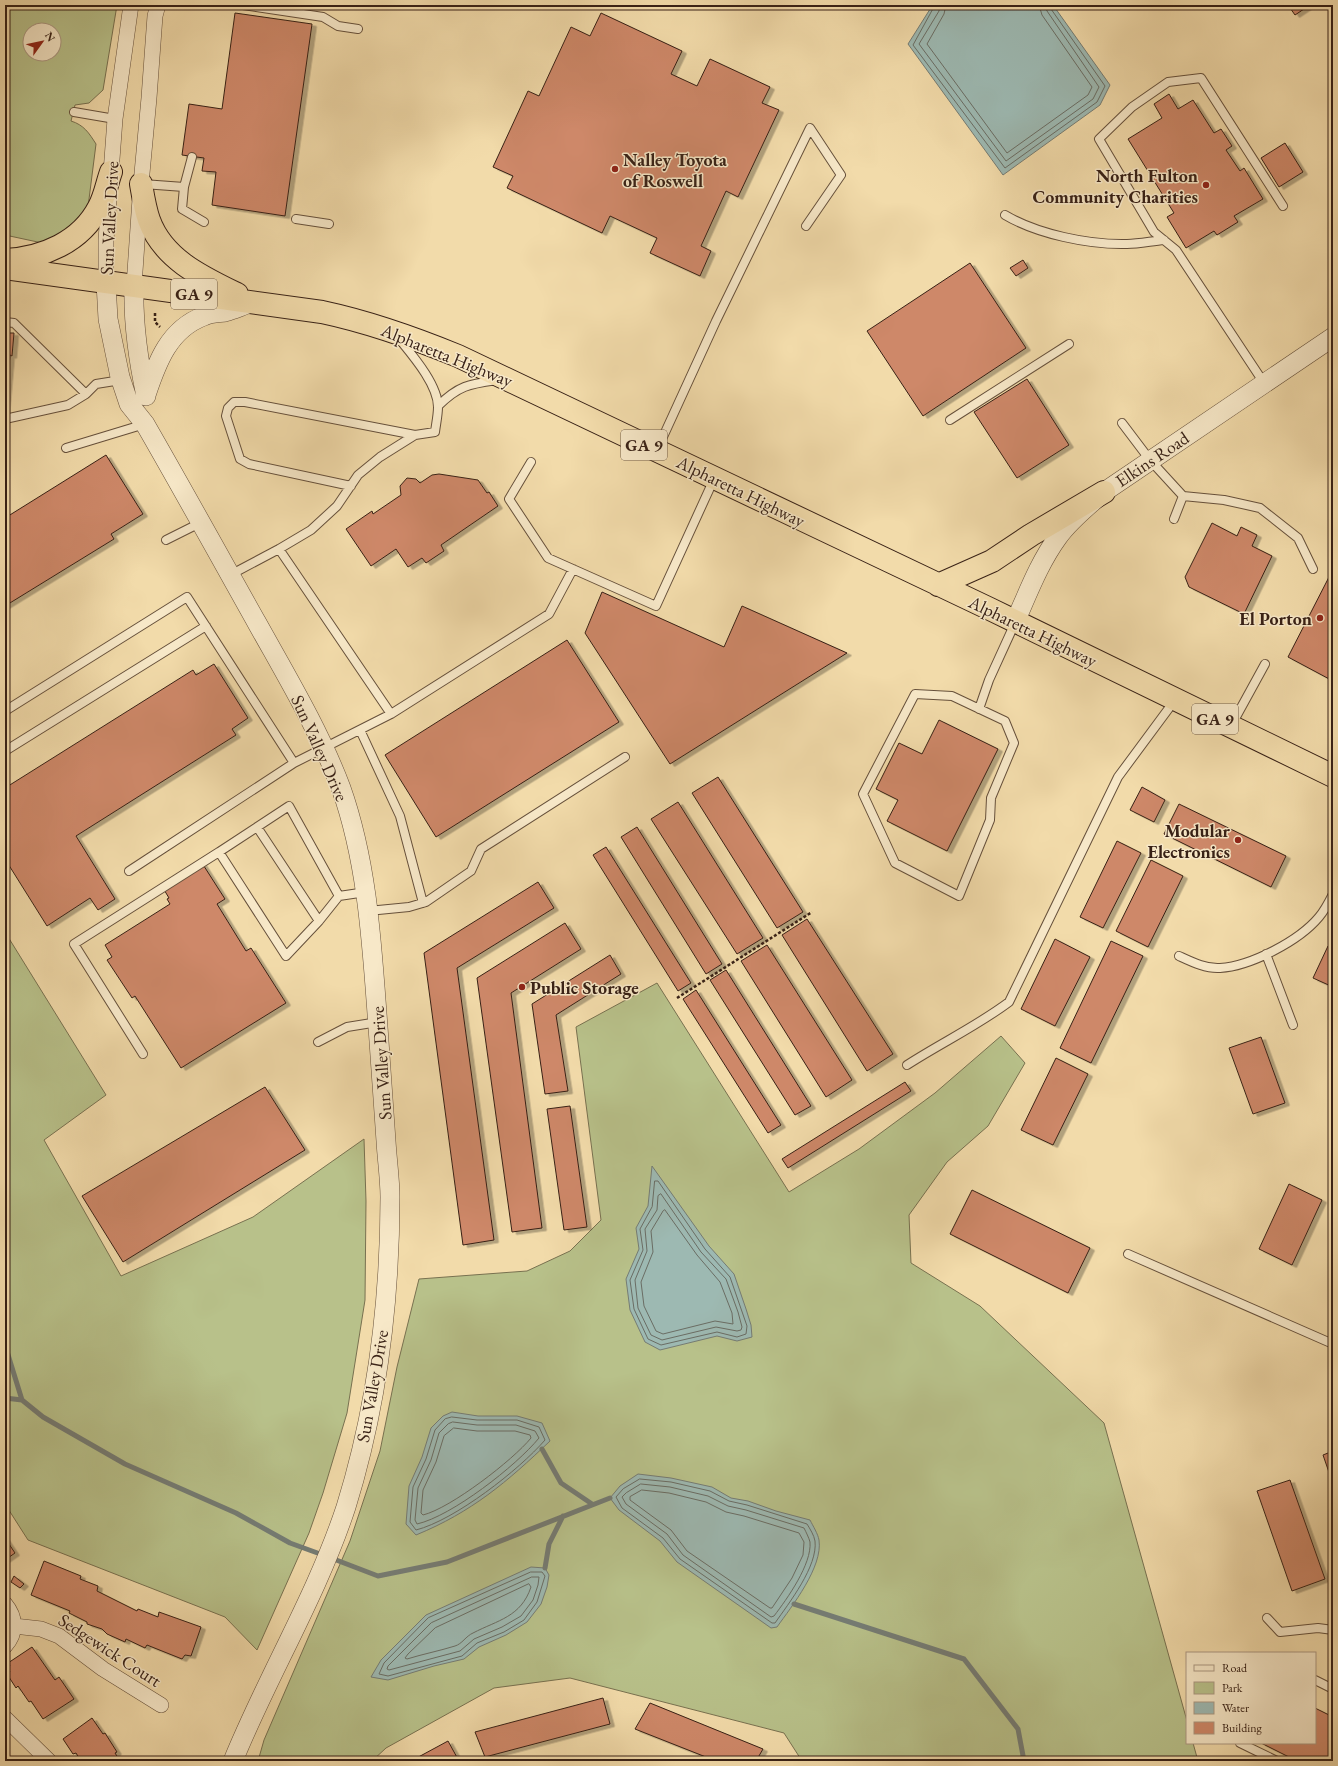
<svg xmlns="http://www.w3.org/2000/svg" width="1338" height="1766" viewBox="0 0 1338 1766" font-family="'EB Garamond',serif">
<defs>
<filter id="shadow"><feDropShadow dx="4.5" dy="2.5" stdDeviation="0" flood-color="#0004"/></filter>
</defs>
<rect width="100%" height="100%" fill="#f2dbaa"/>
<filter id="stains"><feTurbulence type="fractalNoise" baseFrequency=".005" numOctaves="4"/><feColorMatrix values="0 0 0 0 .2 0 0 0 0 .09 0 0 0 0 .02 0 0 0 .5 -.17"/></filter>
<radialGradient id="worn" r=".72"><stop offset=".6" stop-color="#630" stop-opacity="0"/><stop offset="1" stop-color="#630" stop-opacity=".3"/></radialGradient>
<path fill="#b8c18a" stroke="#787150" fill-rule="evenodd" d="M5,5H117L103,90L89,103L75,105L71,121C84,125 89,133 96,144L88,207L80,220L47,244L5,235ZM30,30H54V54H30Z
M5,932L106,1095L44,1140L121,1276L253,1217L364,1139L366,1201L365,1300L347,1413L323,1493L309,1533L257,1650L225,1617L28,1540L5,1504Z
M657,983L789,1192L859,1149L935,1093L1001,1036L1025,1063L988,1126L947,1162L909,1215L911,1263L980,1306L1104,1423L1187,1721V1743H1193L1198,1761H802L784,1733L570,1678L494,1688L386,1748L372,1761H258L264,1740L350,1541L380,1451L397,1367L419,1279L527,1271L570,1251L601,1220L576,1027Z"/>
<path fill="#9db9b2" stroke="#757c74" d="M935,5H1053L1110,85L1100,105L1003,175L908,44L932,6Z
M652,1166L709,1246L734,1274L746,1309L751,1325L752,1337L737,1341L717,1336L660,1350L645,1342L630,1310L626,1279L639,1249L636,1228L648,1206Z
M452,1412L478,1416H517L542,1423L550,1441C507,1482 472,1512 416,1535L406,1524L409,1486L422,1457L431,1428L443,1416Z
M638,1474L671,1478L712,1487L731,1498L748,1501L776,1511L810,1520C813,1526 818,1534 819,1540C823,1567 792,1606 777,1627L771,1628L677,1562L660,1541L619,1510L610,1498L620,1486Z
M531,1567L545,1568L549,1575L547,1587L541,1604L527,1622L506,1635L479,1647L464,1659L434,1666L388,1680L371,1677L381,1660L426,1615Z"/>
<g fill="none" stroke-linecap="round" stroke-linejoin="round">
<path stroke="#6a6d64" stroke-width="1" d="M935,5L913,45L1005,168L1097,102L1105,86L1051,9L1050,5
M940,5L939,11L919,44L1006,161L1093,99L1099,87L1047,11L1045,5
M946,5L944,14L927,44L1007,153L1088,95L1092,87L1042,15L1039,5
M655,1181H658L705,1249L730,1277L747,1326L746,1334L737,1337L717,1332L661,1345L648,1339L634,1309L630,1280L643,1250L640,1229L652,1207Z
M661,1194L701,1252L726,1279L738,1312L742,1327L741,1330L737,1331L716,1327L662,1340L651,1335L638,1308L635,1280L647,1251L645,1229L657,1210L658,1196Z
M665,1210L697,1255L720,1282L732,1313L733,1324L715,1321L663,1334L656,1331L644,1306L641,1282L653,1252L651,1231L663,1211Z
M452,1417L477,1420H517L539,1427L545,1440C519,1470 455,1520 416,1530L410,1522L413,1487L426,1459L435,1430L445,1419Z
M453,1422L477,1425H516L535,1431L539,1438C516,1466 452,1516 417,1524L415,1520L418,1488L431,1460L439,1433L448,1424Z
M454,1428L477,1431H515L530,1435L531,1438C513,1460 451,1508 423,1515L421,1513L423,1490L436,1462L444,1436Z
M640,1479L671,1482L710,1491L729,1501L747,1505L807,1524C810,1529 814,1535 815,1541C818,1566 789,1603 775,1623H772L680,1559L663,1538L622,1508L616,1497L623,1489Z
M641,1484L670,1487L708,1496L728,1506L746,1510L804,1528C806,1532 809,1538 810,1542C812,1564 787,1599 774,1616L771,1617L683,1555L667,1534L626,1504L622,1497L626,1493Z
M642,1490L669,1493L706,1502L726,1512L744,1516L799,1533L804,1542L803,1555L792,1578L772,1608H770L687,1551L671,1530L630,1500V1497Z
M531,1572H542L545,1576L537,1602L524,1620L504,1632L477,1643L462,1656L388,1676L379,1674L384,1663L428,1618Z
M532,1577H539L538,1585L533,1600L521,1616L502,1627L474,1639L460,1651L389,1670L387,1669L388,1666L431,1623Z
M529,1584L531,1587C521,1617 498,1620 473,1633C466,1636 462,1644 455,1646C439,1651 423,1654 407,1659L405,1658L408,1654L435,1628Z"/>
<path stroke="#757c74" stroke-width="5" d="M5,1345L22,1400
M5,1398L22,1400L43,1417L125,1464L236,1513L290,1543L323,1555
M542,1449L561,1483L592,1504
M331,1558L378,1576L447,1562L610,1498
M545,1568L549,1544L563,1516
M794,1604L964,1659L1018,1729L1024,1761"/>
</g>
<path fill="#ce8869" stroke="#382116" filter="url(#shadow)" d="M1288,5H1310L1295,15Z
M235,13L312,24L285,216L212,205L216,172L202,171L204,158L182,155L189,104L222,109Z
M601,13L682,51L671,74L697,86L710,59L770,87L762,103L779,110L738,197L726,191L701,246L711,251L700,276L650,253L657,238L610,216L602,233L507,188L513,176L493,167L528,91L539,96L571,27L590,36Z
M1169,94L1178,109L1193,100L1214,133L1221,129L1232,146L1226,150L1240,171L1244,168L1263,199L1234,216L1238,222L1217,235L1214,231L1186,248L1167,217L1174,213L1128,139L1162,118L1154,104Z
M1285,143L1303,172L1279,187L1261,158Z
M1023,260L1028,268L1016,276L1010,268Z
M970,263L1026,348L923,416L867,331Z
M5,333H14L12,356L10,355L5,411Z
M1027,379L1069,445L1017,478L974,412Z
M106,455L143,514L111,534L114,539L5,606V518Z
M439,474L478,480L487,493L489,492L498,506L441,545L444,551L426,563L422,558L408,567L396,549L371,566L346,529L372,511L373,514L401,495L400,486L407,478L416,479L420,483L432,475Z
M1212,523L1237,536L1241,527L1257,535L1252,546L1272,556L1244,614L1189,587L1185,577Z
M1329,577L1333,579V681L1288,657Z
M602,592L724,647L742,606L847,653L670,764L585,633Z
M567,640L619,722L436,837L385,755Z
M214,664L248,718L232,729L236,735L76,836L115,899L98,910L90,898L47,926L5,859V788L193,670L196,675Z
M939,720L998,749L947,851L887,821L898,800L876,789L899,743L922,754Z
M718,777L803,912L777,928L692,793Z
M1142,787L1165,800L1154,822L1130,810Z
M678,802L763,938L737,954L651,819Z
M1179,804L1286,856L1271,887L1164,834Z
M637,827L722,964L706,974L621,837Z
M1117,841L1141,853L1103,928L1080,917Z
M606,847L691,983L678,991L593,855Z
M1151,860L1183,876L1148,947L1116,931Z
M202,863L225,899L217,904L246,951L251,948L286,1003L181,1068L135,996L132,998L107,960L112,957L105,945L170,904L167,899L169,898L163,888Z
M538,882L554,908L457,968L494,1240L463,1245L424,953Z
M807,919L893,1054L867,1071L782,935Z
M565,923L581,949L511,993L542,1228L512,1232L477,978Z
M1055,939L1090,957L1055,1026L1021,1009Z
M1111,941L1143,956L1091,1063L1060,1048Z
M767,945L852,1080L826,1097L741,961Z
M1328,946L1333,949V987L1313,978Z
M610,955L621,974L556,1015L568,1091L545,1094L532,1004Z
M726,970L811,1106L795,1115L710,980Z
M696,990L781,1125L768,1133L683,999Z
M1261,1037L1285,1103L1253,1114L1229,1048Z
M1056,1058L1088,1074L1053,1145L1021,1130Z
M905,1082L911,1091L788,1168L782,1159Z
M265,1087L305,1150L123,1262L82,1196Z
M570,1106L587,1227L564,1230L547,1109Z
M1289,1184L1322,1200L1292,1265L1259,1249Z
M972,1190L1090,1248L1068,1293L950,1234Z
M1333,1451V1484L1323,1455Z
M1290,1480L1325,1579L1292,1591L1257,1491Z
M5,1538L15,1553L5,1560Z
M44,1561L81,1576L80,1579L98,1586L97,1591L137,1611L138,1609L158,1617L159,1612L201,1627L191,1656L185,1655L182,1659L147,1645L145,1648L126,1639L125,1642L107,1634L102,1629L87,1624V1622L69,1613L70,1611L31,1595Z
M14,1576L24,1584L20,1588L11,1582Z
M32,1647L55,1680L59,1677L74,1699L43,1719L31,1701L29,1702L18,1686L16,1688L7,1674L10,1672L7,1667L10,1666L8,1663Z
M603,1698L610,1724L485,1757L475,1732Z
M650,1703L763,1749L756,1761H716L635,1729Z
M1315,1708L1333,1717V1761H1297L1261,1743H1315Z
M92,1718L103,1734L105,1733L117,1752L115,1753L120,1761H81L76,1753L73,1754L63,1739Z
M448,1741L459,1761H411Z"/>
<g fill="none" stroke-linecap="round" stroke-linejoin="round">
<defs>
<path id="service" d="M243,5L323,17L338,26L358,29
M74,112L115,119
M192,157L184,187L182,209L204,222
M143,184L184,187
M1005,215C1037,234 1089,245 1127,244C1139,244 1152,241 1164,240
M296,219L329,224
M5,322L14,323L86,394
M1264,383L1176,250L1154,232L1099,139L1132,107L1168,82L1201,78L1283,206
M438,406C459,385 470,384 498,380
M5,419L68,405L86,394L96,384L121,380
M950,420L1069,344
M1122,423L1150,460L1183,496L1174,519
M66,448L145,424
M657,450L716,321L810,128L841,175L806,226
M531,462L509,499L548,558L656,606L714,479
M351,486L249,464L240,459L226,416L228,408L234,402H245L415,435
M1183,496L1224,500L1260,508L1298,538L1313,569
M166,540L200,523
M279,549L391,714
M230,575L279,549L311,530L337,506L358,475L380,457L415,435L435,432C436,424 438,415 438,407C438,385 413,356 400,340
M915,694L952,696L1005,721L1014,743L991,798L990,820L959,896L895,863L863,794Z
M979,709L989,680L1015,623
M5,711L187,597L294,763
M1231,726L1265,664
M360,730L400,816L423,903
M5,751L206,626
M257,827L319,921
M129,871L294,763L391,714L549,614L573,569
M339,896L289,806L219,852L286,956L319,921L339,896L366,892
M368,911L409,907L426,902L471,871L481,849L625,757
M1266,954L1293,1025
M1179,956C1192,962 1206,969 1220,968C1251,966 1299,941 1319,917C1325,910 1329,902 1333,894
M318,1042L347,1027L378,1022
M143,1054L74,944L219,852
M907,1065C941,1043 977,1026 1009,1002L1118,777L1175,700
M1128,1254L1333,1344
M1267,1618L1280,1632L1318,1628L1333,1630
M1315,1680L1333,1689
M1240,1743L1277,1761"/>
<path id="minor" d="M106,283V240L115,119L131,5
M134,286L141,184L149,98L155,16L158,5
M5,1604C16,1617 17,1633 5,1646
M14,1626L41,1629L59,1636L103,1669L161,1705
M5,1718L49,1761"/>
<path id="tertiary" d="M106,283L108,319L120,377L129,404L145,424C183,490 220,557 257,623C287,677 319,730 341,788C368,864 372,947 378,1027C381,1065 383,1103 386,1141C387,1159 390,1179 390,1197C390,1302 377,1407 346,1507C317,1595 268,1675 233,1761
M134,286C133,324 138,359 146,396
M146,395C157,362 169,329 204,316C210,313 218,313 225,312C235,309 244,305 254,302
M1015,622C1028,593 1039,563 1058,537C1070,520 1088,506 1104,492L1333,337"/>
<path id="trunk" d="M141,184C143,196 145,209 149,220C163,259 202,277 237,294
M5,260C43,258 81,242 99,207C105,196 107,183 111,172
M5,268L322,312C369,322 414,338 458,356L990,609L1333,776
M938,585L992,561L1031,535L1104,492"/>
</defs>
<use href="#service" stroke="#66503b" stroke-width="10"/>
<use href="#minor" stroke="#66503b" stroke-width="16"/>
<use href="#tertiary" stroke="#66503b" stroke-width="20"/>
<use href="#trunk" stroke="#382116" stroke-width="24"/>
<path stroke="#382116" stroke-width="2.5" stroke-dasharray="3 2" stroke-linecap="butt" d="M155,313V322L160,327
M677,998L812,912"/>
<use href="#service" stroke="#f7e8c8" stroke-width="8"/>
<use href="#minor" stroke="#f7e8c8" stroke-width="15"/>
<use href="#tertiary" stroke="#f7e8c8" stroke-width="19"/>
<use href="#trunk" stroke="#f2dbaa" stroke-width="22"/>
</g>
<g fill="#8f2418" stroke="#f7e8c8" stroke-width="1.5">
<circle cx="615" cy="169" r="4"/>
<circle cx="1206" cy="185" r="4"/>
<circle cx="1320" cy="618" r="4"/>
<circle cx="1238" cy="840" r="4"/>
<circle cx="522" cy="987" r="4"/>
</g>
<g text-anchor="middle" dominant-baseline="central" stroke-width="3" stroke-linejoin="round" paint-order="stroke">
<g fill="#f7e8c8" stroke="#715d4b" stroke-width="1">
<rect x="171" y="279" width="46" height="30" rx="3"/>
<rect x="621" y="430" width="46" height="30" rx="3"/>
<rect x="1192" y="704" width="46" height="30" rx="3"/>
</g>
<g font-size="17" font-weight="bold" fill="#382116">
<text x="194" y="294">GA 9</text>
<text x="644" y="445">GA 9</text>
<text x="1215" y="719">GA 9</text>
</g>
<g font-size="18" font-weight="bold" fill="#382116" stroke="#f7e8c8" text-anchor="end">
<text x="623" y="159" text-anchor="start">Nalley Toyota<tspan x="623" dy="21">of Roswell</tspan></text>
<text x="1198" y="175">North Fulton<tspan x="1198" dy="21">Community Charities</tspan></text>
<text x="1312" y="618">El Porton</text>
<text x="1230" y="830">Modular<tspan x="1230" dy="21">Electronics</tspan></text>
<text x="530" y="987" text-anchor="start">Public Storage</text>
</g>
<g font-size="18" fill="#382116" stroke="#f7e8c8">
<text transform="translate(109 218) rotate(-87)">Sun Valley Drive</text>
<text transform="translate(447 355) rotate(22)">Alpharetta Highway</text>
<text transform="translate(1152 459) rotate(-34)">Elkins Road</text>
<text transform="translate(741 491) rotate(26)">Alpharetta Highway</text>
<text transform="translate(1033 631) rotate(26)">Alpharetta Highway</text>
<text transform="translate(320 748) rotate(66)">Sun Valley Drive</text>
<text transform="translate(381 1063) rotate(-94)">Sun Valley Drive</text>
<text transform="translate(372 1386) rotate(-80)">Sun Valley Drive</text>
<text transform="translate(110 1650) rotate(33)">Sedgewick Court</text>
</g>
</g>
<rect width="1338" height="1766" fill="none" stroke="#f2dbaa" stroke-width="20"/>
<rect x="6" y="6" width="1326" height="1754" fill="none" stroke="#382116" stroke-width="2"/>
<rect x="10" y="10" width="1318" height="1746" fill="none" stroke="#382116"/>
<rect x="1186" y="1652" width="130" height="92" fill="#f7e8c8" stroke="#ab9881"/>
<rect x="1194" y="1665" width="20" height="6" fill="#f7e8c8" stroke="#ab9881"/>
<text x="1222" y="1672" font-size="12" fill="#382116">Road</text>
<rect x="1194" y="1682" width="20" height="12" fill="#b8c18a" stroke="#ab9881"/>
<text x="1222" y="1692" font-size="12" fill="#382116">Park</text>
<rect x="1194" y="1702" width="20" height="12" fill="#9db9b2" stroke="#ab9881"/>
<text x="1222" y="1712" font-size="12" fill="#382116">Water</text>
<rect x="1194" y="1722" width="20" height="12" fill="#ce8869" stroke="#ab9881"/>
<text x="1222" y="1732" font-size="12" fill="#382116">Building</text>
<g transform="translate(42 42) rotate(57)"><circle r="19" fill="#f7e8c8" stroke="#ab9881"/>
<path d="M0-3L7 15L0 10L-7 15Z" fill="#8f2418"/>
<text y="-6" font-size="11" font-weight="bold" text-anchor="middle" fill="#382116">N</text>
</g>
<rect width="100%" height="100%" filter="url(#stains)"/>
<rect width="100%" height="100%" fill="url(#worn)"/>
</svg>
